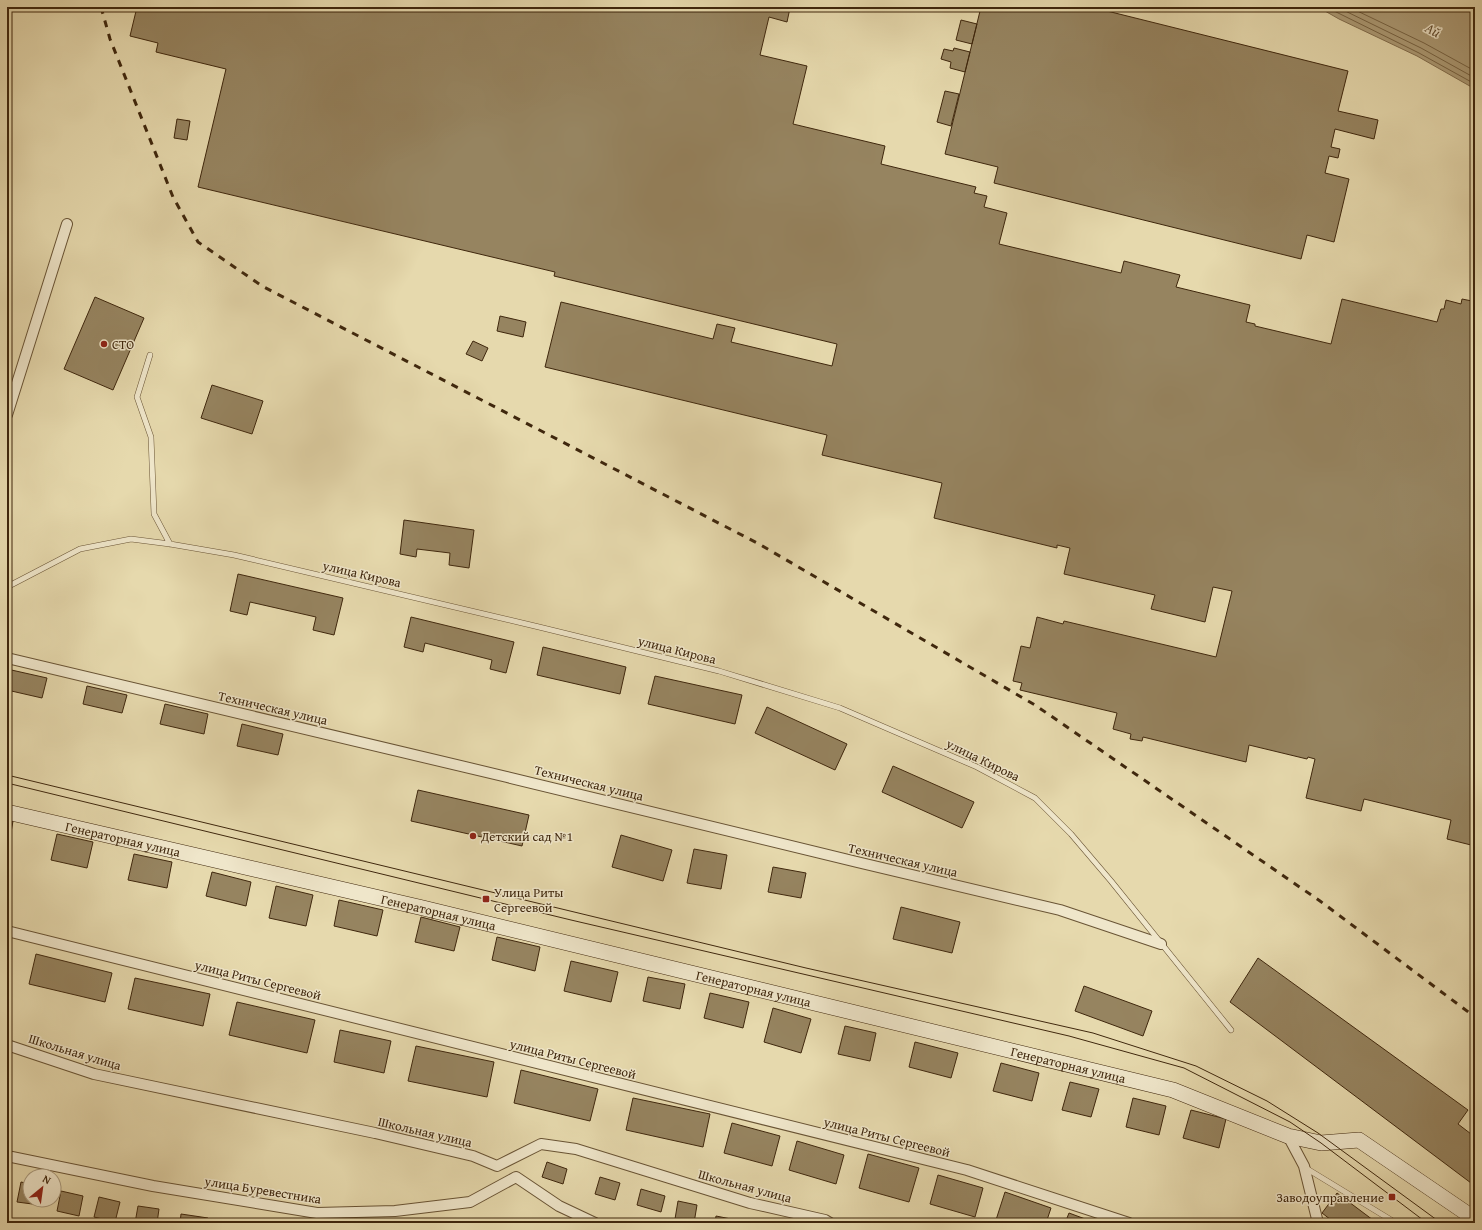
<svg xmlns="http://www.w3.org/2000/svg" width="1482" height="1230" viewBox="0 0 1482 1230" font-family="'Gentium Book Plus',serif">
<rect width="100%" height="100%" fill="#e6d9ad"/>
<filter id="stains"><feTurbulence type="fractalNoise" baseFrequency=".005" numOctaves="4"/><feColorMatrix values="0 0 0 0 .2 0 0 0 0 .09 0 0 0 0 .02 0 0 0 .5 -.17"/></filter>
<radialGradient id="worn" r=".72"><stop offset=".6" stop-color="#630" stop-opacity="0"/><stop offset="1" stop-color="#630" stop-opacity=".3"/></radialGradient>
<path fill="#ad9c77" stroke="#816d4d" d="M1318,7H1461L1475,15V89L1417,56L1339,19Z"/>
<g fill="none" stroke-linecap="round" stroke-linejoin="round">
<path stroke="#766242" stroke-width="1" d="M1326,7L1419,53L1475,84
M1337,7L1421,48L1475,78
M1349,7L1424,43L1475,71"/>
</g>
<path fill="#968460" stroke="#3f270d" d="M137,7H785L790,8L787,22L769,17L760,55L807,66L793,124L885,146L881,164L976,187L974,193L987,196L984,207L1007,213L999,244L1121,273L1124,261L1180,275L1176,287L1250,305L1246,322L1255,324V326L1331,344L1342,299L1437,322L1441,309H1444L1446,300L1461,304L1462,299L1472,301V298L1475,299V846L1447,839L1451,820L1364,799L1361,811L1306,798L1315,759L1308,757L1307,759L1249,745L1246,762L1143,737L1142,741L1130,739L1131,734L1113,729L1117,713L1020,690L1022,683L1013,681L1021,646L1030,648L1037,617L1063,624L1064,621L1216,657L1232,591L1213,587L1205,622L1151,609L1155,595L1064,574L1070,548L1057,545V548L934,518L942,483L822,455L827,435L545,367L561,302L713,339L717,324L735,328L731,342L832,366L837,344L554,276L555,272L198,187L226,69L156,52L158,43L130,36Z
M966,7H981L980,10Z
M981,7H1091L1348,71L1338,111L1378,120L1374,139L1335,129L1331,147L1340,149L1338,158L1329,156L1325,173L1349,179L1334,242L1307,235L1301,259L994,183L998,167L945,154Z
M961,20L977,24L972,44L956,40Z
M954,48L970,52L965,72L950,68L951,62L941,59L944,49L953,51Z
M945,91L959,94L951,126L937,122Z
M177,119L190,121L187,140L174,138Z
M95,297L144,318L113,390L64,369Z
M500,316L526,322L523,337L497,331Z
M473,341L488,348L482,361L466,354Z
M212,385L263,401L252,434L201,418Z
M7,387L11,388L7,401Z
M404,520L474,530L469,568L449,565L450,553L417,549L416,557L400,554Z
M238,574L343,598L334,635L313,630L316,617L250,602L247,615L230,611Z
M411,617L514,642L506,673L490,669L492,660L425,643L423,652L404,647Z
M543,647L626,667L620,694L537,675Z
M7,669L47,678L42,698L7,690Z
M655,676L742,695L735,724L648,704Z
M87,686L127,695L122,713L83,704Z
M165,704L208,714L204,734L160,724Z
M767,707L847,744L835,770L755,733Z
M242,724L283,734L278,755L237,746Z
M893,766L974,802L962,828L882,792Z
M418,790L529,815L522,846L411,821Z
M7,820L13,821L9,844L7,843Z
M57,834L93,842L87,868L51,860Z
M621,835L672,850L663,881L612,867Z
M694,849L727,855L721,889L687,883Z
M134,854L172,862L167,888L128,880Z
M773,867L806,873L801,898L768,892Z
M212,872L251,882L246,906L206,896Z
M276,886L313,895L306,926L269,918Z
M339,900L383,910L377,936L334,926Z
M901,907L960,922L952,953L893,939Z
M421,917L460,927L454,951L415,942Z
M497,937L540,947L535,971L492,960Z
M36,954L112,973L105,1002L29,984Z
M1258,958L1468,1110L1458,1124L1475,1137V1186L1230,1002Z
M571,961L618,972L611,1002L564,991Z
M648,977L685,984L680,1009L643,1001Z
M135,978L210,994L203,1026L128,1009Z
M1084,986L1152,1011L1143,1036L1075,1011Z
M710,993L749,1002L743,1028L704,1018Z
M237,1002L315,1020L307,1053L229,1035Z
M773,1008L811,1019L801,1053L764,1042Z
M845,1026L876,1033L870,1061L838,1054Z
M340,1030L391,1041L384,1073L334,1062Z
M915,1042L958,1053L951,1078L909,1067Z
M416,1046L494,1062L487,1097L408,1081Z
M1001,1063L1039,1073L1032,1101L993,1091Z
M521,1070L598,1089L590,1121L514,1103Z
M1070,1082L1099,1089L1091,1117L1062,1110Z
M633,1098L710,1114L703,1147L626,1130Z
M1133,1098L1166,1106L1159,1135L1126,1127Z
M1191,1110L1226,1119L1219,1148L1183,1138Z
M732,1123L780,1136L772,1166L724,1153Z
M797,1141L844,1155L836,1184L789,1170Z
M868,1154L919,1168L909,1202L859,1188Z
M547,1162L567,1169L563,1184L542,1177Z
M938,1175L983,1188L975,1217L930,1204Z
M600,1177L620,1183L615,1200L595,1194Z
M21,1182L30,1184V1200H41L40,1205L17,1202Z
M641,1189L665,1196L661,1212L637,1205Z
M61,1191L83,1196L79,1216L57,1211Z
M1005,1192L1051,1208L1046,1223H995Z
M1337,1193L1377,1223H1335L1322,1213Z
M99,1197L120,1202L115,1222L94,1217Z
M678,1201L697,1205L694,1223L675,1219Z
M138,1206L159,1209L157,1223H135Z
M1069,1213L1096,1223H1065Z
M181,1214L208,1218V1223H180Z
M716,1216L736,1220L735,1223H715Z"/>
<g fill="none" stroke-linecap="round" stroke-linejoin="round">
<defs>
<path id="lane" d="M150,355L137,397L151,437L154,514L170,544
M7,587L80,549L131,539L170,544L234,555L539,627L719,671L840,708L977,767L1035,798L1071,834L1111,881L1231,1030
M1304,1167L1396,1223"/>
<path id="street" d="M7,415L67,224
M7,658L507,777L857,862L1060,910L1161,944
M7,931L967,1170L1129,1223
M7,1045L94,1074L375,1133L473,1156L497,1166L541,1144L576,1149L750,1203L825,1220L830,1223
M1288,1136L1304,1166L1318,1223
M7,1156L153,1186L317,1213L395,1211L470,1202L516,1177L559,1206L595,1223"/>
<g id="secondary">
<path id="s1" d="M7,812L423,908L1173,1090L1288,1136L1321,1143L1359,1140L1475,1219"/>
</g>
</defs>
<use href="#lane" stroke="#695435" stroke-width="6"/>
<use href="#street" stroke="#695435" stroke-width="12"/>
<use href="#secondary" stroke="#3f270d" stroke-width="16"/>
<use href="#lane" stroke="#efe6ca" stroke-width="5"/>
<use href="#street" stroke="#efe6ca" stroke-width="10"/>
<use href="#secondary" stroke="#efe6ca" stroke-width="15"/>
<path stroke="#3f270d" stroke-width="1" d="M7,775L806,968L1093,1033L1196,1066L1267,1101L1318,1133L1441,1223
M7,783L571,920L1069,1036L1184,1068L1290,1122L1321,1143L1427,1223"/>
<path stroke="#3f270d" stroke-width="3" stroke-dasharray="7 7" stroke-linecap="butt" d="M101,7L110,39L173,197L198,242L262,286L759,544L1035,705L1320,901L1475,1017"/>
</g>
<g fill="#8f2418" stroke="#efe6ca" stroke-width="1.5">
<circle cx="104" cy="344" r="4"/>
<circle cx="473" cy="836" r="4"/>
<rect x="482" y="895" width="8" height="8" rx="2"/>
<rect x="1388" y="1193" width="8" height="8" rx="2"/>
</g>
<g text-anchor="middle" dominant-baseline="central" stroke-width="3" stroke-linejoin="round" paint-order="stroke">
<g font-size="13" fill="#3f270d" stroke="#efe6ca" text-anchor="start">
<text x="112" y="344">СТО</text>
<text x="481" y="836">Детский сад №1</text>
<text x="494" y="892">Улица Риты<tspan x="494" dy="15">Сергеевой</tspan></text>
<text x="1384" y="1197" text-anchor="end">Заводоуправление</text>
</g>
<g font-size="13" fill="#3f270d" stroke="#efe6ca">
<text transform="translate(362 574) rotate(13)">улица Кирова</text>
<text transform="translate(677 650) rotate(14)">улица Кирова</text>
<text transform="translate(273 708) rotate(13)">Техническая улица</text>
<text transform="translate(983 760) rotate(26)">улица Кирова</text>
<text transform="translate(589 783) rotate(14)">Техническая улица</text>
<text stroke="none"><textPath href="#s1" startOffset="119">Генераторная улица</textPath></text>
<text transform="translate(903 860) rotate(13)">Техническая улица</text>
<text stroke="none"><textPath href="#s1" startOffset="443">Генераторная улица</textPath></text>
<text transform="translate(258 980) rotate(14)">улица Риты Сергеевой</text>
<text stroke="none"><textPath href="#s1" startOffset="767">Генераторная улица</textPath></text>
<text transform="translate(75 1052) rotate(17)">Школьная улица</text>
<text transform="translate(573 1059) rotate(14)">улица Риты Сергеевой</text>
<text stroke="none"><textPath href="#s1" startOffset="1091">Генераторная улица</textPath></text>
<text transform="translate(425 1132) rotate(13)">Школьная улица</text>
<text transform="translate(887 1137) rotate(14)">улица Риты Сергеевой</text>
<text transform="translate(745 1186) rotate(15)">Школьная улица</text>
<text transform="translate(263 1190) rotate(9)">улица Буревестника</text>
</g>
<g font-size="14" font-style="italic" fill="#604a2d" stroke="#efe6ca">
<text transform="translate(1433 30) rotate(29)">Ай</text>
</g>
</g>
<rect width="1482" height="1230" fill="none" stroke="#e6d9ad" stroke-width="24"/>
<rect x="8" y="8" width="1466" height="1214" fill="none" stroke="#3f270d" stroke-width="2"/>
<rect x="12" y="12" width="1458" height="1206" fill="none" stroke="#3f270d"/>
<g transform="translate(42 1188) rotate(29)"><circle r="19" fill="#efe6ca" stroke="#a99a7e"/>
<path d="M0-3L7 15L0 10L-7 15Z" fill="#8f2418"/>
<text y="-6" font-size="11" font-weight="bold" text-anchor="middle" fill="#3f270d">N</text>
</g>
<rect width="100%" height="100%" filter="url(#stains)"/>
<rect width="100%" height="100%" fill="url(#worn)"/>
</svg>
